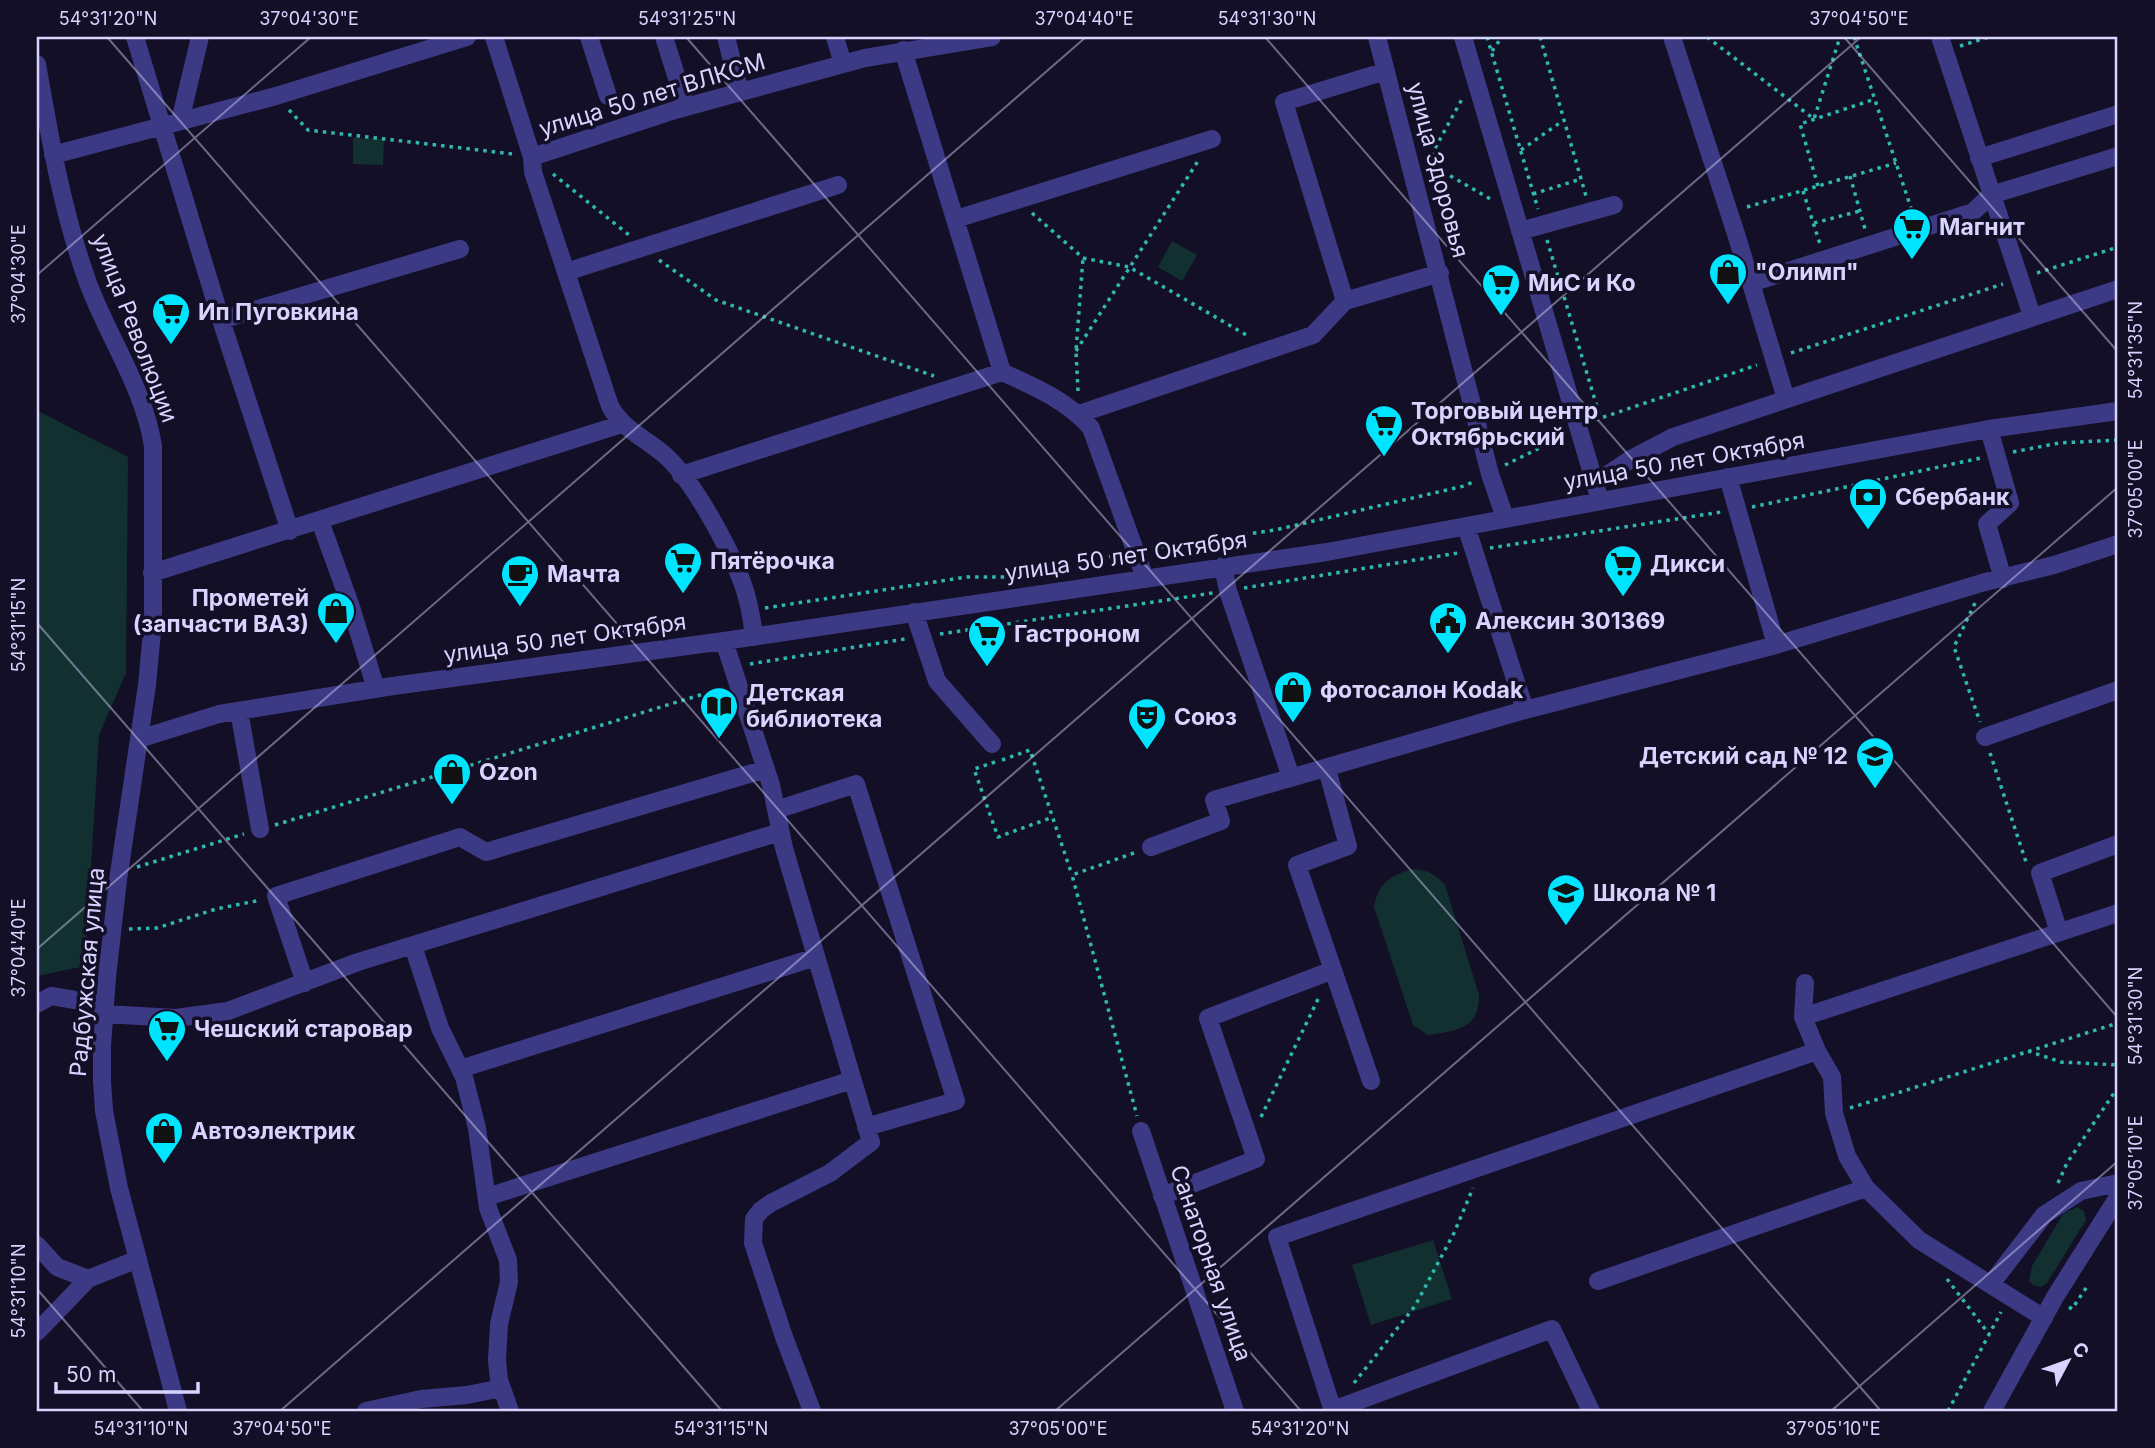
<svg xmlns="http://www.w3.org/2000/svg" width="2155" height="1448" viewBox="0 0 2155 1448" font-family="Inter,sans-serif">
<rect width="100%" height="100%" fill="#130f26"/>
<path fill="#12302f" d="M353,138L384,139L383,165L353,164Z
M1172,241L1197,255L1182,281L1158,267Z
M37,386L38,411L128,457L126,673L99,735L85,966L37,976Z
M1413,869C1427,870 1435,874 1445,885L1479,995C1480,1028 1457,1031 1428,1035L1413,1025L1374,907C1378,883 1391,875 1413,869Z
M2077,1207L2084,1211L2086,1220L2047,1283L2041,1287L2033,1285L2029,1281L2032,1266L2063,1214Z
M1433,1240L1452,1299L1371,1325L1352,1265Z"/>
<g fill="none" stroke-linecap="round" stroke-linejoin="round">
<path stroke="#2fb8b0" stroke-width="3.5" stroke-dasharray="3.5 5" stroke-linecap="butt" d="M1487,37L1538,209
M1540,37L1586,196
M1707,37L1814,119L1840,37
M1854,37L1913,214
M1960,46L1989,37
M1492,51L1502,37
M289,110L308,130L513,154
M1521,150L1564,120
M1427,163L1462,99
M1428,163L1494,201
M553,174L629,235
M1850,176L1865,229
M1818,186L1800,124L1875,99
M1803,191L1820,244
M1533,194L1581,179
M1747,207L1896,163
M1032,213L1083,258L1129,267L1250,337
M1814,223L1860,211
M1547,240L1600,417
M659,260L716,300L934,376
M2037,273L2118,247
M1076,351L1198,161
M1791,353L2003,284
M1078,391L1076,351L1083,258
M1595,420L1757,365
M2013,452L2059,443L2118,440
M1505,465L1564,436
M1752,507L1981,458
M1152,548L1275,530L1464,486L1473,482
M1490,548L1721,512
M1244,588L1458,553
M1975,603L1954,647L1980,722
M765,608L967,577H1013L1117,555
M940,634L1213,593
M750,664L905,639
M1990,753L2026,862
M1002,760L1030,750L1072,875
M995,762L974,769L998,837L1053,817
M275,825L723,688
M1134,853L1072,875L1137,1116
M137,867L244,834
M129,929L157,928L216,909L261,900
M2028,1051L2061,1062L2118,1065
M1850,1108L2118,1023
M1261,1117L1320,995
M2058,1183L2067,1163L2118,1087
M1947,1279L1989,1334
M2069,1307L2072,1309L2088,1285
M1354,1383L1415,1306L1454,1233L1473,1188
M1948,1411L2001,1312"/>
<path stroke="#3d3a85" stroke-width="18" d="M135,37L221,320L290,531
M494,37L532,157L533,172L610,406C623,431 650,440 669,459C696,486 727,544 741,579C748,597 752,618 754,637
M589,37L608,96
M664,37L686,107
M726,37L740,92
M835,37L843,64
M1377,37L1490,474L1505,518
M1463,37L1598,494
M1672,37L1737,237L1786,399
M1940,37L2032,316
M903,50L1002,372C1033,386 1068,401 1091,428L1145,578
M37,64C50,138 62,211 88,283C108,337 144,388 153,446V621L147,685L118,880L107,977L102,1046V1081L104,1111L119,1188L178,1411
M180,121L200,37
M53,155L276,96L467,37
M532,157L675,110L865,58L992,37
M1979,158L2118,114
M956,219L1212,139
M1520,231L1614,205
M566,272L838,185
M1751,283L1973,212L1991,195L2118,156
M1345,301L1284,102L1386,71
M221,320L460,249
M1079,414L1313,335L1345,301L1440,273
M1989,429L2010,503L1987,524L2003,579
M681,475L1002,372
M1728,477L1776,645
M1594,484L1631,459L1673,437L2118,289
M320,521L350,604L376,689
M1466,526L1525,710
M1223,566L1228,591L1291,777
M152,573L622,424
M914,612L937,681L992,744
M724,641L771,785L784,848L871,1142L830,1173L771,1203L761,1210L754,1219L753,1243L784,1337L812,1411
M239,711L260,829
M1985,737L2118,690
M139,739L219,714L393,686L724,641L1327,552L1989,429L2118,411
M776,810L856,784L956,1101L866,1127
M1151,847L1221,821L1214,800L1525,710L1776,645L1985,582L2054,565L2118,544
M2059,932L2040,873L2118,844
M413,946L440,1028L464,1077L477,1128L488,1208L508,1260L509,1282L499,1324L497,1360L499,1380L510,1411
M1333,970L1371,1081
M305,983L276,896L460,837L486,852L766,769
M1805,983L1803,1017L1817,1051L1832,1077L1834,1113L1847,1156L1866,1188L1919,1240L2044,1318
M37,1004L51,996L105,1005
M104,1014L176,1018L228,1011L358,962L780,832
M1803,1017L2118,913
M460,1069L816,957
M1141,1131L1235,1411
M1162,1196L1256,1159L1208,1018L1333,970L1297,865L1348,846L1327,769
M487,1197L852,1080
M37,1245L57,1267L88,1279
M1598,1281L1866,1188
M1991,1284L2044,1215L2081,1191L2118,1183
M37,1332L88,1279L138,1259
M1333,1410L1552,1329L1591,1411
M366,1411L421,1399L467,1395L502,1388
M1333,1411L1277,1237L1817,1051
M1992,1411L2055,1297L2118,1197"/>
</g>
<path fill="none" stroke="#d9d4ff" stroke-width="2" stroke-opacity="0.45" d="M107,37L1301,1411M686,37L1881,1411M1265,37L2118,1018M1844,37L2118,352M37,275L311,37M37,623L722,1411M37,949L1086,37M37,1289L143,1411M280,1411L1861,37M1055,1411L2118,487M1831,1411L2118,1161"/>
<defs>
<symbol id="supermarket-pin" viewBox="-11 -11 22 30"><path d="M0 17L-7.5 6A9.5 9.5 0 1 1 7.5 6Z" fill="#00e5ff" stroke="#130f26"/><path d="M-6-5.5h2.5l.6 2H6L4.5 2H-2.5L-4.4-4H-6ZM-1.5 3.2a1.3 1.3 0 1 0 .1 0ZM3 3.2a1.3 1.3 0 1 0 .1 0Z" fill="#111"/></symbol>
<symbol id="shop-pin" viewBox="-11 -11 22 30"><path d="M0 17L-7.5 6A9.5 9.5 0 1 1 7.5 6Z" fill="#00e5ff" stroke="#130f26"/><path d="M-5-2.5h2.3a2.7 3.5 0 0 1 5.4 0H5L5.5 6h-11ZM-1.5-2.5h3a1.5 2.3 0 0 0-3 0Z" fill="#111"/></symbol>
<symbol id="bank-pin" viewBox="-11 -11 22 30"><path d="M0 17L-7.5 6A9.5 9.5 0 1 1 7.5 6Z" fill="#00e5ff" stroke="#130f26"/><path d="M-6-4H6V4H-6ZM0-2.3a2.3 2.3 0 1 0 0 4.6a2.3 2.3 0 1 0 0-4.6Z" fill="#111"/></symbol>
<symbol id="cafe-pin" viewBox="-11 -11 22 30"><path d="M0 17L-7.5 6A9.5 9.5 0 1 1 7.5 6Z" fill="#00e5ff" stroke="#130f26"/><path d="M-5.5-4.5H6V0H3Q3 3.5 0 3.5H-2.5Q-5.5 3.5-5.5 0ZM3-3.2v2h1.7v-2ZM-6 4.5H4V6H-6Z" fill="#111"/></symbol>
<symbol id="civic-pin" viewBox="-11 -11 22 30"><path d="M0 17L-7.5 6A9.5 9.5 0 1 1 7.5 6Z" fill="#00e5ff" stroke="#130f26"/><path d="M-.6-6.5H3V-4.5H.6V-3L4-1V1h2V6H-6V1h2V-1L-.6-3ZM-1.2 2.5V6h2.4V2.5Z" fill="#111"/></symbol>
<symbol id="library-pin" viewBox="-11 -11 22 30"><path d="M0 17L-7.5 6A9.5 9.5 0 1 1 7.5 6Z" fill="#00e5ff" stroke="#130f26"/><path d="M-6-4Q-3-5.5-.7-3.5V5Q-3 3-6 4ZM6-4Q3-5.5 .7-3.5V5Q3 3 6 4Z" fill="#111"/></symbol>
<symbol id="theatre-pin" viewBox="-11 -11 22 30"><path d="M0 17L-7.5 6A9.5 9.5 0 1 1 7.5 6Z" fill="#00e5ff" stroke="#130f26"/><path d="M-5-5.5Q0-4 5-5.5V0Q5 5 0 6Q-5 5-5 0ZM-3.3-2.5H-1v1.5H-3.3ZM1-2.5H3.3v1.5H1ZM-2.8 1Q0 5.5 2.8 1Z" fill="#111"/></symbol>
<symbol id="school-pin" viewBox="-11 -11 22 30"><path d="M0 17L-7.5 6A9.5 9.5 0 1 1 7.5 6Z" fill="#00e5ff" stroke="#130f26"/><path d="M0-5L7-2L0 1L-7-2ZM-4 1L0 2.5L4 1V4Q0 6-4 4Z" fill="#111"/></symbol>
</defs>
<g fill-rule="evenodd">
<use href="#supermarket-pin" x="1890" y="205" width="44" height="60"/>
<use href="#shop-pin" x="1706" y="250" width="44" height="60"/>
<use href="#supermarket-pin" x="1479" y="261" width="44" height="60"/>
<use href="#supermarket-pin" x="149" y="290" width="44" height="60"/>
<use href="#supermarket-pin" x="1362" y="402" width="44" height="60"/>
<use href="#bank-pin" x="1846" y="475" width="44" height="60"/>
<use href="#supermarket-pin" x="661" y="539" width="44" height="60"/>
<use href="#supermarket-pin" x="1601" y="542" width="44" height="60"/>
<use href="#cafe-pin" x="498" y="552" width="44" height="60"/>
<use href="#shop-pin" x="314" y="589" width="44" height="60"/>
<use href="#civic-pin" x="1426" y="599" width="44" height="60"/>
<use href="#supermarket-pin" x="965" y="612" width="44" height="60"/>
<use href="#shop-pin" x="1271" y="668" width="44" height="60"/>
<use href="#library-pin" x="697" y="684" width="44" height="60"/>
<use href="#theatre-pin" x="1125" y="695" width="44" height="60"/>
<use href="#school-pin" x="1853" y="734" width="44" height="60"/>
<use href="#shop-pin" x="430" y="750" width="44" height="60"/>
<use href="#school-pin" x="1544" y="871" width="44" height="60"/>
<use href="#supermarket-pin" x="145" y="1007" width="44" height="60"/>
<use href="#shop-pin" x="142" y="1109" width="44" height="60"/>
</g>
<g text-anchor="middle" dominant-baseline="central" stroke-width="7" stroke-linejoin="round" paint-order="stroke">
<g font-size="23" fill="#d9d4ff" stroke="#130f26">
<text transform="translate(652 95) rotate(-17)">улица 50 лет ВЛКСМ</text>
<text transform="translate(1438 170) rotate(75)">улица Здоровья</text>
<text transform="translate(135 328) rotate(69)">улица Революции</text>
<text transform="translate(1684 461) rotate(-10)">улица 50 лет Октября</text>
<text transform="translate(1126 556) rotate(-8)">улица 50 лет Октября</text>
<text transform="translate(565 638) rotate(-8)">улица 50 лет Октября</text>
<text transform="translate(87 972) rotate(-85)">Радбужская улица</text>
<text transform="translate(1211 1263) rotate(71)">Санаторная улица</text>
</g>
<g font-size="23" font-weight="bold" fill="#d9d4ff" stroke="#130f26" text-anchor="start">
<text x="1939" y="227">Магнит</text>
<text x="1755" y="272">"Олимп"</text>
<text x="1528" y="283">МиС и Ко</text>
<text x="198" y="312">Ип Пуговкина</text>
<text x="1411" y="411">Торговый центр<tspan x="1411" dy="26">Октябрьский</tspan></text>
<text x="1895" y="497">Сбербанк</text>
<text x="710" y="561">Пятёрочка</text>
<text x="1650" y="564">Дикси</text>
<text x="547" y="574">Мачта</text>
<text x="309" y="598" text-anchor="end">Прометей<tspan x="309" dy="26">(запчасти ВАЗ)</tspan></text>
<text x="1475" y="621">Алексин 301369</text>
<text x="1014" y="634">Гастроном</text>
<text x="1320" y="690">фотосалон Kodak</text>
<text x="746" y="693">Детская<tspan x="746" dy="26">библиотека</tspan></text>
<text x="1174" y="717">Союз</text>
<text x="1848" y="756" text-anchor="end">Детский сад № 12</text>
<text x="479" y="772">Ozon</text>
<text x="1593" y="893">Школа № 1</text>
<text x="194" y="1029">Чешский старовар</text>
<text x="191" y="1131">Автоэлектрик</text>
</g>
</g>
<rect width="2155" height="1448" fill="none" stroke="#130f26" stroke-width="77"/>
<g transform="translate(2068 1361) rotate(49)" stroke="#130f26" stroke-width="5" paint-order="stroke">
<path d="M0-5L12 26L0 18L-12 26Z" fill="#d9d4ff"/>
<text y="-10" font-size="19" font-weight="bold" text-anchor="middle" fill="#d9d4ff">С</text>
</g>
<path d="M56 1382v10h142v-10" fill="none" stroke="#d9d4ff" stroke-width="3.5"/>
<text x="66" y="1382" font-size="21" fill="#d9d4ff" stroke="#130f26" stroke-width="5" paint-order="stroke">50 m</text>
<rect x="38" y="38" width="2078" height="1372" fill="none" stroke="#d9d4ff" stroke-width="2.5"/>
<g font-size="18" text-anchor="middle" fill="#d9d4ff">
<text x="108" y="25">54°31'20"N</text>
<text x="309" y="25">37°04'30"E</text>
<text x="687" y="25">54°31'25"N</text>
<text x="1084" y="25">37°04'40"E</text>
<text x="1267" y="25">54°31'30"N</text>
<text x="1859" y="25">37°04'50"E</text>
<text transform="translate(19 274) rotate(-90)" y="6">37°04'30"E</text>
<text transform="translate(2136 350) rotate(-90)" y="6">54°31'35"N</text>
<text transform="translate(2136 489) rotate(-90)" y="6">37°05'00"E</text>
<text transform="translate(19 625) rotate(-90)" y="6">54°31'15"N</text>
<text transform="translate(19 948) rotate(-90)" y="6">37°04'40"E</text>
<text transform="translate(2136 1016) rotate(-90)" y="6">54°31'30"N</text>
<text transform="translate(2136 1163) rotate(-90)" y="6">37°05'10"E</text>
<text transform="translate(19 1291) rotate(-90)" y="6">54°31'10"N</text>
<text x="141" y="1435">54°31'10"N</text>
<text x="282" y="1435">37°04'50"E</text>
<text x="721" y="1435">54°31'15"N</text>
<text x="1058" y="1435">37°05'00"E</text>
<text x="1300" y="1435">54°31'20"N</text>
<text x="1833" y="1435">37°05'10"E</text>
</g>
</svg>
